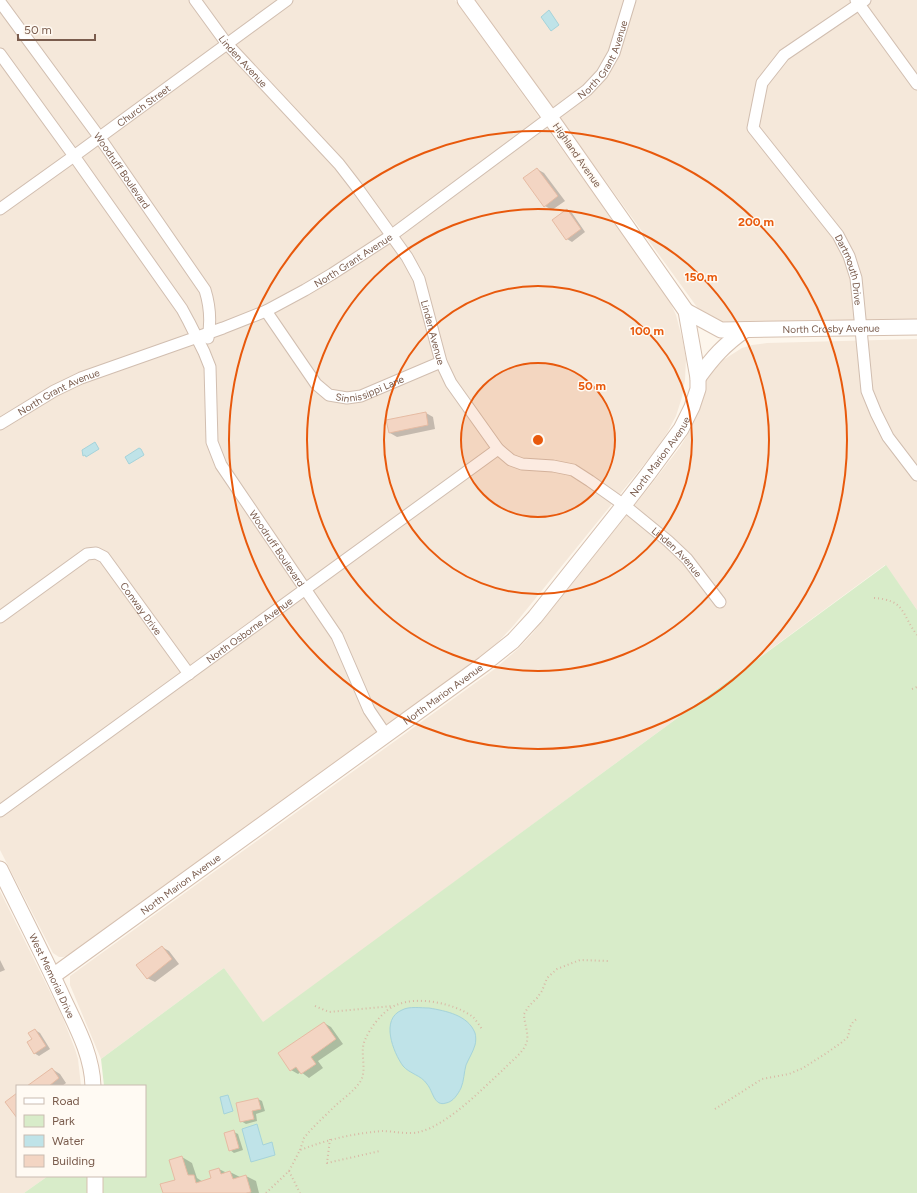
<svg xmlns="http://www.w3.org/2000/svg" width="917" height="1193" viewBox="0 0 917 1193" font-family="Figtree,sans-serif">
<rect width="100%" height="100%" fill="#fdf6ec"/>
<path fill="#f5e8da" d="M0,0H455L659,285L670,302L676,315L683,342L686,359L685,380L682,397L676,416L667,433L654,452L514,625L499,641L483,655L67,956L63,957H59L53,953L0,850Z
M474,0H917V322L725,327L702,314Z
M917,339V610L885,565L263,1023L224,968L101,1059L70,985V976L496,668L519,648L532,634L650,486L680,447L691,429L708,375L723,360L742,348L752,345L767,343Z
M0,891L62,1016L75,1049L78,1059L81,1086H17V1176H48L24,1193H0Z"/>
<path fill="#d8ecc9" d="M886,565L917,610V1193H24L48,1176H145V1086H104L101,1059L224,968L263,1022Z"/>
<path fill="#bfe3e8" stroke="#a5d3da" d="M549,10L559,25L551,31L541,17Z
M95,442L99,449L86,457L85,455L83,456L82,450Z
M139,448L141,449L144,455L129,464L125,457Z
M429,1008C446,1011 468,1015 475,1033C476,1036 476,1042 475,1045C473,1052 469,1058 466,1065C464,1072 464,1081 461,1088C458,1094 453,1102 446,1103C434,1107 433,1091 427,1084C421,1075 410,1074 403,1066C393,1052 380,1019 402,1010C409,1006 421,1008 429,1008Z
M228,1095L233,1111L224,1114L220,1097Z
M257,1124L263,1145L272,1142L275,1155L251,1162L242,1129Z"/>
<path fill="#0003" d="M537,169L544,173L565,201L552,210L545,206Z
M567,210L572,213L585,232L572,242L567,239Z
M426,413L433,417L435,429L397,437L390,433Z
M162,947L169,951L179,964L155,982L147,978Z
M0,960L5,970L0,972Z
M324,1023L331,1027L343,1044L318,1061L323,1068L309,1078L301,1072L298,1074L291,1070Z
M35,1030L40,1033L50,1049L39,1056L34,1053L33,1039Z
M52,1069L60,1074L66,1083L62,1086H29Z
M258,1099L262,1101L265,1111L256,1114L257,1121L246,1124L241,1121Z
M234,1132L238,1134L243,1150L234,1153L230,1150Z
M182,1157L192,1163L197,1178L203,1182L213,1179L219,1169L227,1173L230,1172L240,1177L246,1176L256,1181L259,1193H164L176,1180Z"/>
<path fill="#f3d5c3" stroke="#e6bba3" d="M537,168L558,196L544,207L523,178Z
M567,209L581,229L566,240L552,220Z
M426,412L428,425L389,433L386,420Z
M162,946L172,959L147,979L136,965Z
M324,1022L336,1039L311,1057L316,1064L301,1074L296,1067L290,1071L278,1053Z
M35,1029L46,1046L34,1054L27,1042L32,1039L28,1033Z
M52,1068L59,1078L49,1086H27Z
M17,1093V1118L5,1102Z
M258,1098L261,1109L252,1111L254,1119L240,1122L236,1103Z
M234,1130L239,1148L229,1151L224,1133Z
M182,1156L188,1175H194L196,1183L211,1178L209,1171L219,1168L221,1174L230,1171L233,1179L246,1175L251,1192L246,1193H163L160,1184L175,1180L169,1160Z"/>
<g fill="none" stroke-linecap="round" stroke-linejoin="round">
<defs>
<g id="street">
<path id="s1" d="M195,0L227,44L339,164L356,186L407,257L419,279L441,362L451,383L498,449L511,460L522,464L553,466L573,470L590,481L624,505L668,541L687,559L720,602"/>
<path d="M856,0L917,84"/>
<path id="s2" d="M865,0L784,55L762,83L753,128L838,235L849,256L856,278L867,391L876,413L888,437L917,475"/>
<path id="s3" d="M0,2L100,138L205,290C210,306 211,322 208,338"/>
<path id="s4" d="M0,54L74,156L182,309L189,322L204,352L210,367L212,442L221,465L337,636L369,710L386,735"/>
<path id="s5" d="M0,209L74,156L287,0"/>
<path id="s6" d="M266,311L316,384L329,395L347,398L361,396L441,362"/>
<path id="s7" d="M0,424L54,391L81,378L223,328L266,311L305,290L332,274L392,235L587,90L602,74L614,53L630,0"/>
<path id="s8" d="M0,617L87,554L96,553L104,557L189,674"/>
<path id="s9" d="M0,811L498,449"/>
</g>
<g id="secondary">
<path id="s10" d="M686,311L721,330L917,327"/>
<path d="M698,378C713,357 724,345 745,330"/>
<path id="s11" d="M0,869C21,912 43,954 63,998C76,1026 92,1054 93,1086"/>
<path id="s12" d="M53,976L484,664L513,641L535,617L624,505L648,474L681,429L692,407L698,389V378L686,311L550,117L465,0"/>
<path d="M95,1176V1193"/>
</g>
</defs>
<use href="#street" stroke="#d1beb0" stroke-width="13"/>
<use href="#secondary" stroke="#d6c0b0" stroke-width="17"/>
<path stroke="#d9b8a5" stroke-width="2" stroke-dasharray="1 3" stroke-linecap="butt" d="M874,598C906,600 901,614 917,635
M912,689L917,687
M315,1006L329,1012L393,1006
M715,1109L762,1079L789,1074L803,1068L825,1054L841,1043L848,1037L850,1027L853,1022L858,1018
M330,1139L327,1163L380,1151
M300,1150L304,1138L308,1133C317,1123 327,1114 336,1105C344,1098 354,1091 360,1082C368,1070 359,1052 365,1040C370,1028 382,1012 394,1006C416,995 454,1003 473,1017C476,1020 479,1025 482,1029
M289,1171L300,1193
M266,1193L289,1171L300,1150C330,1139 350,1134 382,1131C393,1131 409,1135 419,1132C448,1125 482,1089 504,1069C511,1061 522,1054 526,1044C530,1035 524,1024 524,1014L529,1006L537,998L542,991L547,978L557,969L580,960L609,961"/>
<use href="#street" stroke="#fff" stroke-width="11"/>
<use href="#secondary" stroke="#fff" stroke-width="15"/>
</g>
<circle cx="538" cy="440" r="77" fill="#e8590c" fill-opacity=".12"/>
<g fill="none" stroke="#e8590c" stroke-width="2">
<circle cx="538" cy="440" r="77"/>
<circle cx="538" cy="440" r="154"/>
<circle cx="538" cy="440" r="231"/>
<circle cx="538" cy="440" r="309"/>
</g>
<g text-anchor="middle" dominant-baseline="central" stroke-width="3" stroke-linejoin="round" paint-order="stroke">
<g font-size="10" fill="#7a5c4d" stroke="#fffaf3">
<text stroke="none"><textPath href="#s7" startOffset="715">North Grant Avenue</textPath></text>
<text stroke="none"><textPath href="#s1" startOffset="78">Linden Avenue</textPath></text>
<text stroke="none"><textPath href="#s5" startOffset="177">Church Street</textPath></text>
<text transform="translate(577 155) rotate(55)">Highland Avenue</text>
<text stroke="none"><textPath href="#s3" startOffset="208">Woodruff Boulevard</textPath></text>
<text stroke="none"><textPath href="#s7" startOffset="391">North Grant Avenue</textPath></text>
<text stroke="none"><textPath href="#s2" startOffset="353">Dartmouth Drive</textPath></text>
<text stroke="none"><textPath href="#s10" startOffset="150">North Crosby Avenue</textPath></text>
<text stroke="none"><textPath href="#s1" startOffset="414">Linden Avenue</textPath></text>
<text stroke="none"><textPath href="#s6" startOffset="148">Sinnissippi Lane</textPath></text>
<text stroke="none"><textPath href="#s7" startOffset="67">North Grant Avenue</textPath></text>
<text stroke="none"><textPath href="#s12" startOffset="805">North Marion Avenue</textPath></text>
<text stroke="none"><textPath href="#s4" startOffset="578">Woodruff Boulevard</textPath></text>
<text stroke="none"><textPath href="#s1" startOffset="762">Linden Avenue</textPath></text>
<text stroke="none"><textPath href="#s8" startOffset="189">Conway Drive</textPath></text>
<text stroke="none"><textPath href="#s9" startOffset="308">North Osborne Avenue</textPath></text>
<text stroke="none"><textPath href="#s12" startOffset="481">North Marion Avenue</textPath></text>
<text stroke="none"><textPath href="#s12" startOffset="157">North Marion Avenue</textPath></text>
<text stroke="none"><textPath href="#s11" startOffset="119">West Memorial Drive</textPath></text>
</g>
</g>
<circle cx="538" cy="440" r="6" fill="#e8590c" stroke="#fffaf3" stroke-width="2"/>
<g font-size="12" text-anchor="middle" font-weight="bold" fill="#e8590c" stroke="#fffaf3" stroke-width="3" stroke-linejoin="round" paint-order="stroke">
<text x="756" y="226">200 m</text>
<text x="701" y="281">150 m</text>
<text x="647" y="335">100 m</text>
<text x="592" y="390">50 m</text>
</g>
<rect x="16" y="1085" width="130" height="92" fill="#fffaf3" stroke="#cabbb1"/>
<rect x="24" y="1098" width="20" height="6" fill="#ffffff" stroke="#cabbb1"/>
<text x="52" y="1105" font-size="12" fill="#7a5c4d">Road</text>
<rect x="24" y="1115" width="20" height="12" fill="#d8ecc9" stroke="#cabbb1"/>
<text x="52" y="1125" font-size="12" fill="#7a5c4d">Park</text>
<rect x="24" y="1135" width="20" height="12" fill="#bfe3e8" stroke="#cabbb1"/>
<text x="52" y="1145" font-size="12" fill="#7a5c4d">Water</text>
<rect x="24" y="1155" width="20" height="12" fill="#f3d5c3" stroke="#cabbb1"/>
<text x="52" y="1165" font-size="12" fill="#7a5c4d">Building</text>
<path d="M18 34v6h77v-6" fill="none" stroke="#7a5c4d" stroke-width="2"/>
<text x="24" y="34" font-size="12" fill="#7a5c4d" stroke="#fffaf3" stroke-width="3" paint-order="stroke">50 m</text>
</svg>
